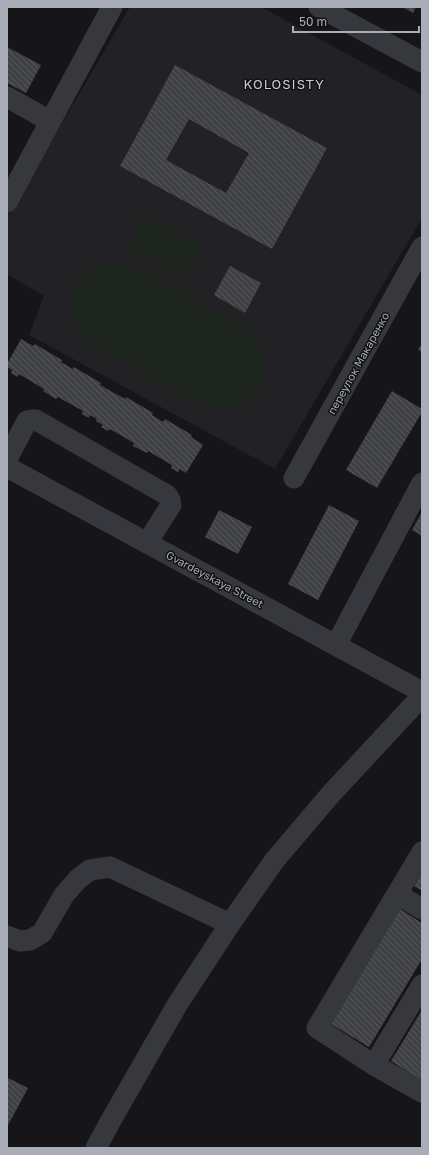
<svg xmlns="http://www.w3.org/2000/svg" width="429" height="1155" viewBox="0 0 429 1155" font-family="'Golos Text',sans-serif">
<defs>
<pattern id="building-back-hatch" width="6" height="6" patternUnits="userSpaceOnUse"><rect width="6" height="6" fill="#404145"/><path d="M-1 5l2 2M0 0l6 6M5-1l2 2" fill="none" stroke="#595a5e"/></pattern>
</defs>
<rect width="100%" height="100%" fill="#161618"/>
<path fill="#222225" d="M130,7H261L422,95V218L275,469L29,335L44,296L7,274V217Z"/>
<path fill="#1e261f" d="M145,216L203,246L187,279L129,249Z
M113,261L120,262L135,266L242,324C292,354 257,427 202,406L95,348C55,323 67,269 113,261Z"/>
<path fill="url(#building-back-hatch)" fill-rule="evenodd" d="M402,7H416L413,13Z
M7,47L41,65L26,93L7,83Z
M175,65L327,148L272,249L120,166ZM189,119L249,153L226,193L166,160Z
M230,266L261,283L245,313L214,295Z
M21,339L33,346L35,344L62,360L61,362L73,369L74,367L101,383L100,385L125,399L126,397L153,413L152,415L163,422L165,419L192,435L191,437L203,445L186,473L180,469L178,472L171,468L172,465L148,451L147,453L133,446L134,443L110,429L108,431L101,427L103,425L96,421L97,419L90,415L89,418L82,414L83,411L58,397L56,399L43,391L44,389L19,374L18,377L11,373L12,370L7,367V364Z
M422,343V352L418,350Z
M392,391L422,409V412L377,488L346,470Z
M329,505L359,521L318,600L288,584Z
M219,510L252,527L238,554L205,537Z
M422,512V536L412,530Z
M422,873V891L414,886Z
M400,909L422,923V959L369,1047L331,1024Z
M422,1010V1081L391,1061Z
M8,1078L28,1088L7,1127V1080Z"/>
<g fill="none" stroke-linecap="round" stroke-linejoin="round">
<path stroke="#37383d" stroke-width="21" d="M319,7L422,62
M7,97L50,121
M7,202L112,7
M7,459L27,421L32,420H36L167,495L170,500L171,505L147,543
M7,467L422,692
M294,478L422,247
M336,645L422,483
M397,894L422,852
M422,909L397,894L317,1028L374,1065L422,1092
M7,936L20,941L30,940L42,933L64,895L78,879L90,870L110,867L230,924
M374,1065L422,985
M96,1148L110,1122L177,1005L230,924L274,861L330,795L422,696"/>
</g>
<g text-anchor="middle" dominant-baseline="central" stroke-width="3" stroke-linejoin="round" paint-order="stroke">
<g font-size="11" fill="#a8adb8" stroke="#111113">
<text transform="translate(358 363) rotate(-61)">переулок Макаренко</text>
<text transform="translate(215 579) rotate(28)">Gvardeyskaya Street</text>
</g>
<g font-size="13" letter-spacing="1" fill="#c9ccd4" stroke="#111113">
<text x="284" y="84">KOLOSISTY</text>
</g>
</g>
<rect width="429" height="1155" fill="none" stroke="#a8adb8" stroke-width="16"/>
<path d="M293 26v6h126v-6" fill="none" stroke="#a8adb8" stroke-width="2"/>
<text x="299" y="26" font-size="12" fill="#a8adb8" stroke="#111113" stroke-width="3" paint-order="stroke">50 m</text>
</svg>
